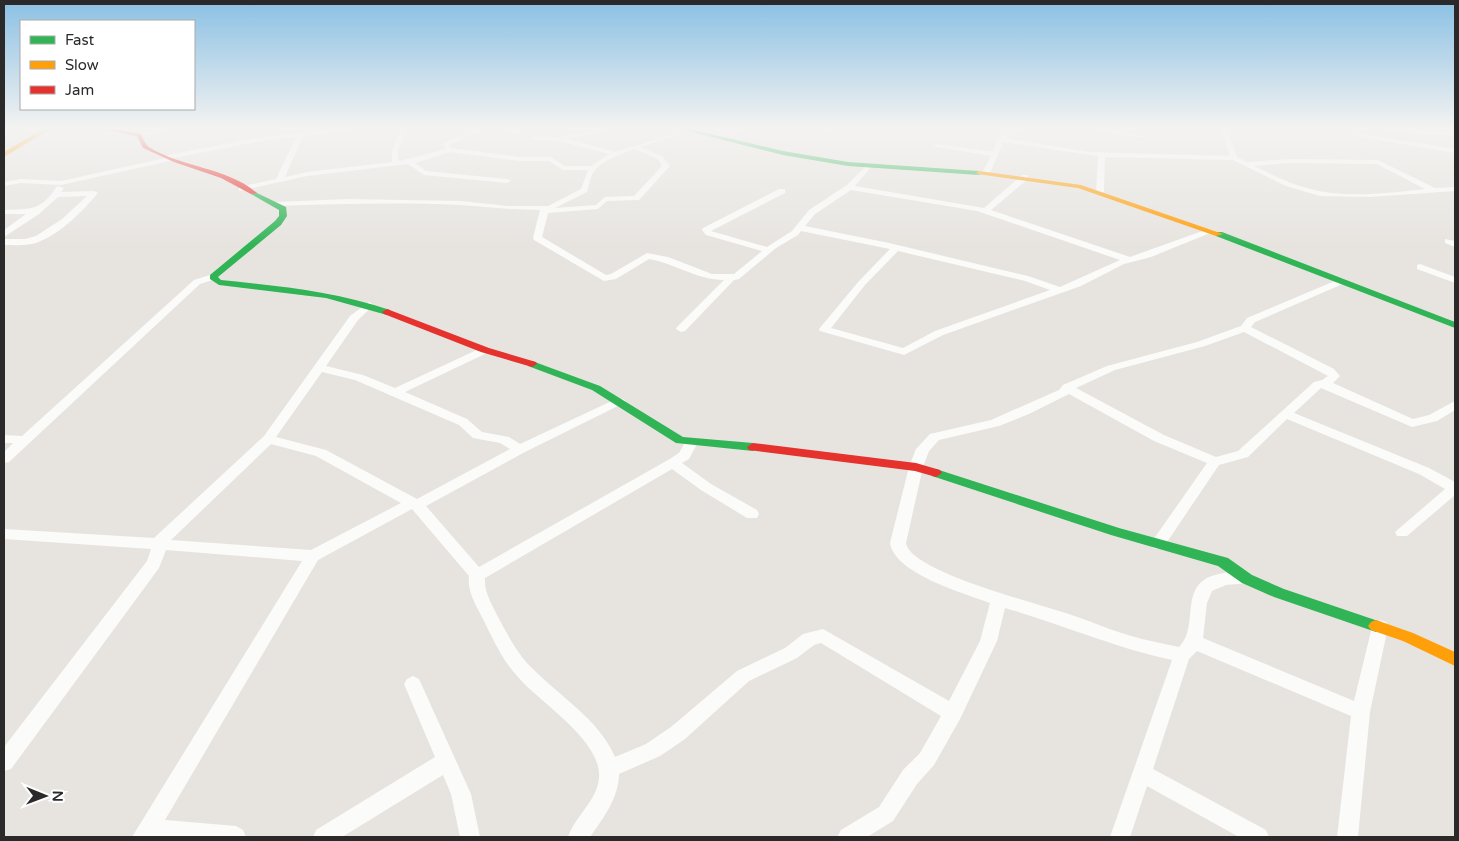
<svg xmlns="http://www.w3.org/2000/svg" width="1459" height="841" viewBox="0 0 1459 841" font-family="'Varela Round',sans-serif">
<rect width="100%" height="100%" fill="#e7e4e0"/>
<g fill="none" stroke-linecap="round" stroke-linejoin="round">
<path fill="#fbfbfa" fill-rule="evenodd" d="M161,129H172L139,137L136,135Z
M339,129H358L303,136L285,177L307,172L392,162V151L401,129H407L398,151L399,161L446,149L443,143L477,129H485L449,145L452,148L520,157H551L565,166H591L609,154L559,141L533,140L531,139V137H560L602,129H613L568,139L615,152L690,129V131L640,147L663,157L670,166L639,200L607,201L598,209L548,213L542,237L606,275L611,274L647,253L668,257L712,274H734L762,251L706,235L702,230L703,228L779,189H785V193L711,231L767,247L792,231L809,210L847,185L867,165L871,167L855,186L984,208L1022,175H1028V179L991,210L1130,257L1208,229L1215,231L1151,257L1124,264L1081,286L943,335L904,355L820,331L819,329L859,281L890,249L801,231L798,235L776,248L739,279L734,280L685,331L681,332L676,329L677,327L724,280C697,280 674,263 649,259L616,279L604,281L534,240L533,238L540,210C513,210 487,207 460,205C398,202 337,204 275,206L271,204L275,202L348,199L461,201L508,206H548L581,189L588,170H563L549,161H520L450,152L415,163L426,171L507,179L511,181L507,183L424,175L408,164L307,176L239,191V187L276,179L296,137L267,140L173,158L170,161L61,185L21,183L4,186V182L21,179L61,181L165,158L168,155L267,136ZM634,149L658,159L662,166L634,196L605,197L596,205L555,208L587,192C589,186 590,178 593,173C601,160 620,155 634,149ZM851,190L977,211L1120,260L1060,287L1028,276L889,243L805,226L815,214ZM898,251L1025,281L1050,290L935,331L903,348L831,328L865,285Z
M503,129H512L521,132L518,134Z
M737,129H747L714,138L711,136Z
M818,129H834L831,131Z
M1016,129H1024L1006,138L1089,152L1230,156L1222,132L1223,129H1229L1228,132L1237,157L1247,162L1290,159L1378,160L1435,188L1455,187V191L1370,197L1320,196L1286,186L1233,160L1105,157L1104,192L1100,194L1096,192L1098,156L1002,142V146L990,173L986,175L982,173L991,156L932,146L935,144L993,152L997,138ZM1290,163L1377,164L1425,189C1388,193 1344,199 1307,188C1288,183 1271,174 1254,166Z
M1087,129H1102L1145,136L1142,138Z
M1351,129H1357V133L1455,149V153L1354,136L1351,134Z
M1387,129L1455,132V136L1390,131Z
M57,186L64,188L61,192L94,191L98,193C82,212 59,235 36,243C26,246 14,245 4,245V239H25L36,236L62,219L87,196L58,197L39,214L4,237V230L26,214H4V210C31,209 41,211 57,186Z
M1445,239L1455,241V247L1445,243Z
M1420,264L1455,277V283L1417,269V265Z
M213,274L218,277L216,279L200,284L9,462L4,463V452L13,443H4V435L22,436L194,280Z
M1342,278L1347,281L1345,283L1255,322L1251,327L1334,369L1340,376L1333,383L1413,419L1429,415L1455,401V410L1437,421L1412,427L1321,388L1294,413L1429,468L1455,482V495L1407,536H1397L1395,532L1445,489L1419,474L1287,419L1248,457L1219,465L1163,548L1158,549L1153,548L1150,544L1153,540L1207,463L1154,441L1069,394L1029,414L999,426L939,440L929,451L923,467L906,543C910,571 1032,602 1059,611C1087,619 1113,632 1142,639C1154,642 1166,644 1179,647C1201,625 1176,583 1219,574C1229,572 1240,572 1250,575L1252,579L1250,583L1226,585L1212,591L1207,603L1203,638L1354,701L1372,627L1374,622L1380,620L1386,622L1388,627L1370,712L1358,837H1337L1351,716L1197,651L1189,659L1153,769L1266,830L1269,837H1239L1147,786L1130,837H1110L1172,660C1115,648 1061,624 1005,608L997,641L960,719L934,765L917,784L893,821L867,837H837L841,830L879,807L903,770L920,753L941,716L821,643L814,645L797,658L749,681L685,739L660,756L619,774C619,797 603,819 590,837H568C575,816 597,801 599,778C602,740 540,703 518,677C502,660 493,639 483,619C476,605 467,592 469,576L412,509L318,560L165,820L236,826L243,830L246,837H132L302,561L166,550L159,568L11,769L4,771V747L147,561L151,549L4,539V529L154,538L264,436L350,316L369,302L374,305L358,320L326,366L363,375L395,388L481,348H489L491,350L489,352L405,392L467,419L482,432L509,437L520,444L616,399H624L626,402L525,452L426,506L479,567L668,460L679,453L687,439L692,438L698,442L689,459L682,463L711,484L757,510L759,514L757,518H747L701,490L672,469L485,578C484,593 492,604 498,617C508,635 517,654 532,668C560,697 599,719 615,757L646,744L671,727L737,671L785,648L803,634L823,629L949,701L980,641L990,603C964,593 895,574 890,543L909,467L916,449L930,434L991,420L1059,390L1063,385L1107,366L1197,342L1241,326L1247,318ZM1244,332L1328,376L1322,380L1314,382L1238,451L1216,457L1164,435L1076,388L1115,370L1205,346ZM322,372L355,380L459,425L473,438L500,443L510,449L417,499L326,450L276,437ZM271,444L316,456L401,503L311,550L171,540Z
M413,676L419,679L471,794L480,837H460L451,794L443,775L342,837H313L316,830L435,757L404,684L407,679Z"/>
<path fill="#30b455" fill-rule="evenodd" d="M680,129H689L783,151L848,162L979,171L982,173L979,175L848,166L783,155Z
M251,192H255L286,207L287,216L281,225L218,277L221,280C279,286 335,291 390,310V314L387,315L326,298L219,285L210,279V275L275,221L279,216V210L251,194Z
M1216,232H1222L1455,322V328L1216,236Z
M532,361L600,386L683,437L753,443L759,447L753,451L676,443L592,390L528,366L527,364Z
M936,469L1119,528L1228,558L1252,575L1284,589L1381,622L1384,626L1381,630L1376,632L1274,597L1242,583L1218,566L1111,535L932,476L930,473Z"/>
<path fill="#ff9f0a" fill-rule="evenodd" d="M43,129H50L4,157V152Z
M979,171L1081,185L1223,234L1216,236L1078,188L977,174V172Z
M1376,620L1413,633L1455,652V666L1403,641L1371,630L1368,626L1371,622Z"/>
<path fill="#e5322d" fill-rule="evenodd" d="M101,129H112L141,134C143,138 145,144 149,147C182,168 227,167 257,193L251,194L221,178L174,162L143,148L137,136Z
M387,309L489,348L536,362L537,364L532,367L481,352L384,314L382,312Z
M753,443L916,463L940,470L942,473L936,477L915,471L749,450L747,447Z"/>
</g>
<linearGradient id="sky" x2="0" y2="1"><stop stop-color="#8ac0e4"/><stop offset="0.52" stop-color="#f4f3f1"/><stop offset="1" stop-color="#f4f3f1" stop-opacity="0"/></linearGradient>
<rect width="1459" height="246" fill="url(#sky)"/>
<rect width="1459" height="841" fill="none" stroke="#2a2a2a" stroke-width="10"/>
<rect x="20" y="20" width="175" height="90" fill="#ffffff" stroke="#aaaaaa"/>
<rect x="30" y="36" width="25" height="8" fill="#30b455" stroke="#aaaaaa"/>
<text x="65" y="45" font-size="15" fill="#2a2a2a">Fast</text>
<rect x="30" y="61" width="25" height="8" fill="#ff9f0a" stroke="#aaaaaa"/>
<text x="65" y="70" font-size="15" fill="#2a2a2a">Slow</text>
<rect x="30" y="86" width="25" height="8" fill="#e5322d" stroke="#aaaaaa"/>
<text x="65" y="95" font-size="15" fill="#2a2a2a">Jam</text>
<g transform="translate(45 796) rotate(91)" stroke="#ffffff" stroke-width="4" paint-order="stroke">
<path d="M0-4L9 19L0 12L-9 19Z" fill="#2a2a2a"/>
<text y="-8" font-size="14" font-weight="bold" text-anchor="middle" fill="#2a2a2a">N</text>
</g>
</svg>
